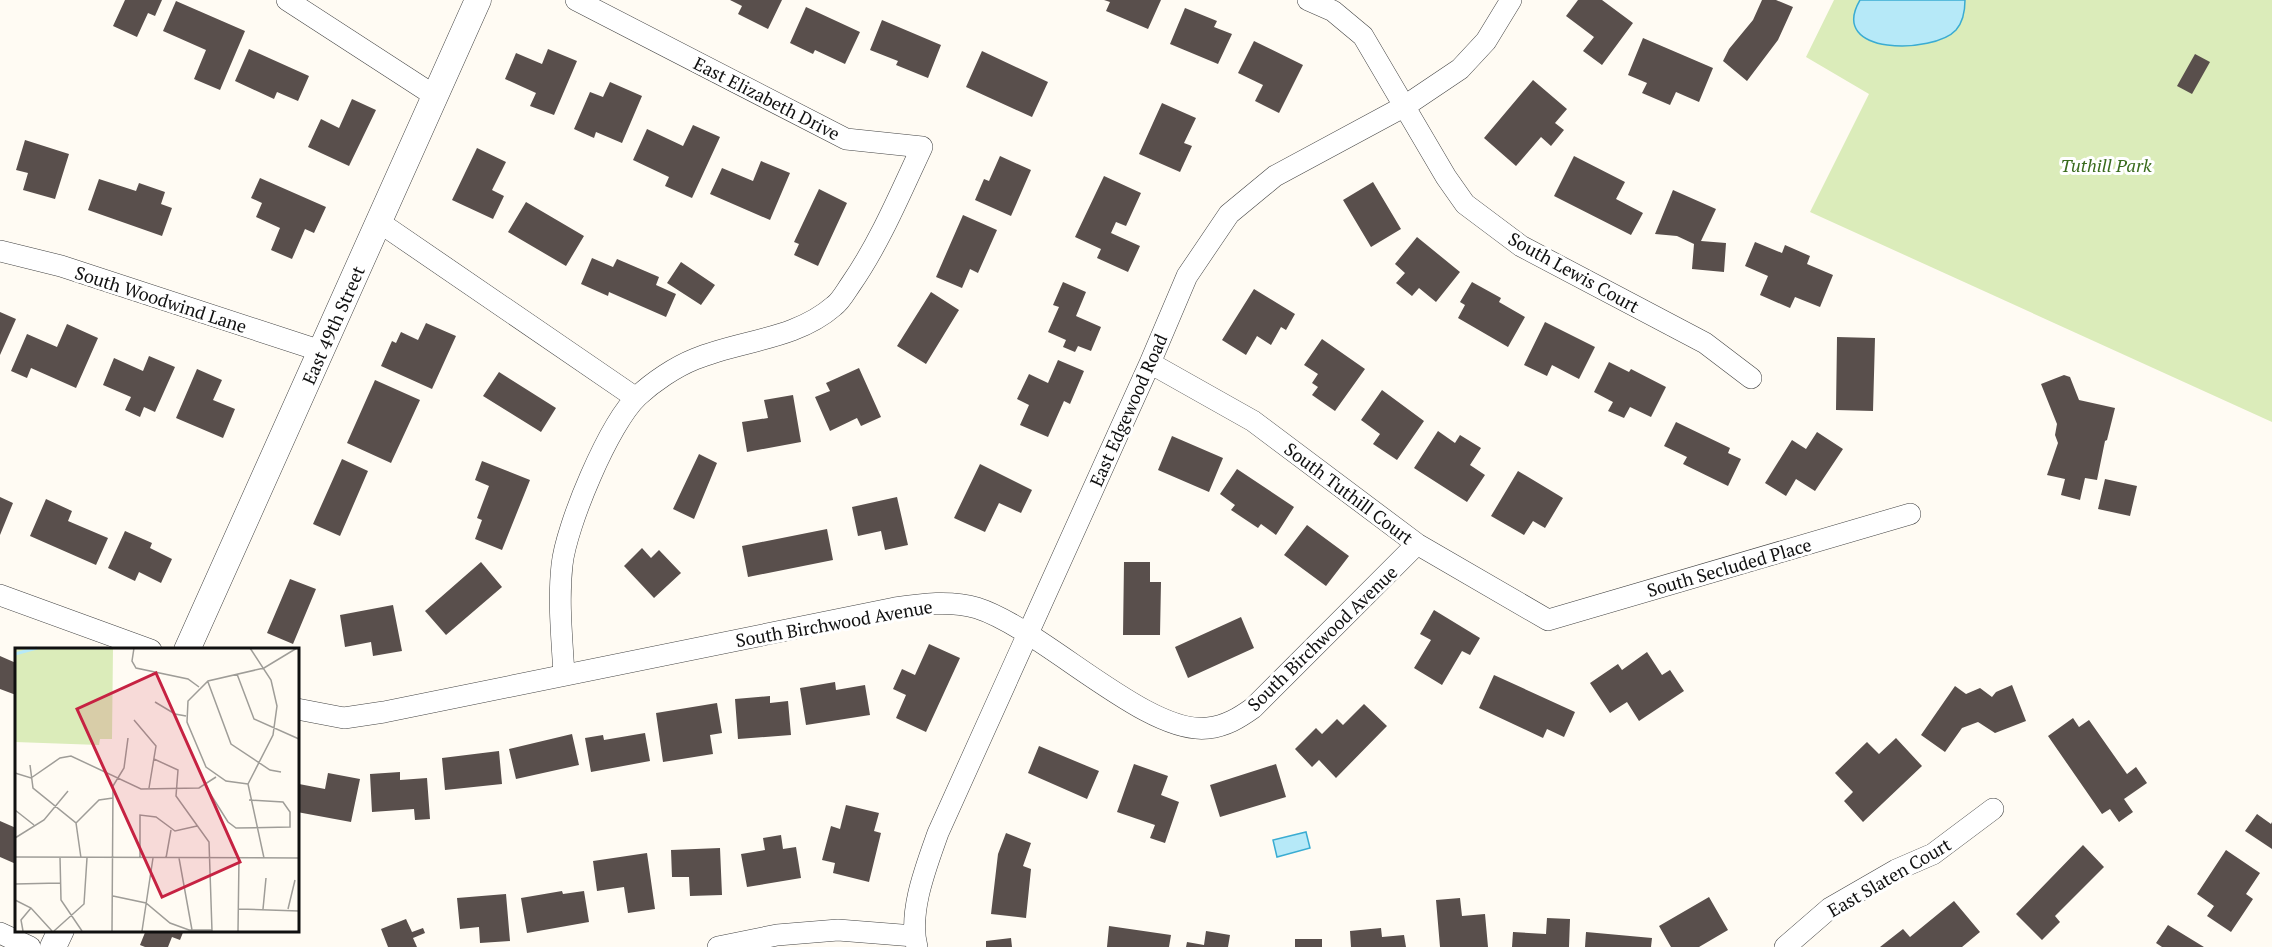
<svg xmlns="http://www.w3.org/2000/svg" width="2272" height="947" viewBox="0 0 2272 947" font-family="'PT Serif',serif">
<rect width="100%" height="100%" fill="#fffbf3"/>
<path fill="#dbecba" d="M1834,0H2272V422L1810,212L1869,94L1806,57Z"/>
<path fill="#b6e9f8" stroke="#3aacd2" stroke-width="1.5" d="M1860,0H1965C1965,11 1963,22 1956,30C1934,54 1827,56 1860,0Z
M1306,832L1310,848L1277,857L1273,840Z"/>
<path fill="#594f4c" d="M125,0H162L155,16L148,13L137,37L113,26Z
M730,0H782L768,29L738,14L742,6Z
M1104,0H1161L1148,29L1106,11L1110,2Z
M1578,0H1602L1633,23L1602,65L1583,51L1594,37L1566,16Z
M1762,0H1776L1793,7L1778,40L1747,81L1723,61L1729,49L1753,20Z
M176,1L245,31L220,90L194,79L206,50L163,31Z
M806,7L860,32L845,64L815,50L813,54L790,43Z
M1185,8L1217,21L1214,27L1232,34L1218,64L1170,44Z
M882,20L941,45L928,78L896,65L898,61L870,50Z
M1643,38L1713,68L1699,102L1676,92L1670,105L1642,93L1647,83L1628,75Z
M1254,41L1303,65L1279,113L1255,101L1263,85L1238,73Z
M249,49L309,76L298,101L277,92L274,99L235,81Z
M548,49L577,61L554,115L530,106L536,93L505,79L516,53L542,64Z
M982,51L1048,82L1032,117L966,87Z
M2195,54L2210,62L2192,94L2177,86Z
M1533,80L1567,109L1555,123L1564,130L1551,146L1541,137L1516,166L1484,138Z
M610,82L642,96L622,143L596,132L594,138L574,129L590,92L603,97Z
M352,99L376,110L349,166L308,147L321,119L339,128Z
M1162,103L1196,118L1184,143L1192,146L1180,172L1139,154Z
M693,125L720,137L692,198L665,186L669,177L633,160L647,129L683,146Z
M25,140L69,154L55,199L23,190L28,173L16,170Z
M477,148L506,162L492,190L504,196L493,219L452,200Z
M1000,156L1031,170L1011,216L975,200L984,179L989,181Z
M1574,156L1625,182L1616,199L1643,213L1631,235L1554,196Z
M761,161L790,173L770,220L710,194L722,168L753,181Z
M1104,176L1141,193L1126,226L1116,222L1111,233L1140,246L1128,272L1097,258L1101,249L1075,237Z
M260,178L326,207L314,233L305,229L292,259L271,250L280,228L256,217L262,203L251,198Z
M99,179L136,191L139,183L165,192L161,204L172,208L162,236L88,210Z
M1373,182L1401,229L1371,247L1343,200Z
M819,189L847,203L818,266L794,255L799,244L794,242Z
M1673,190L1716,209L1701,241L1726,243L1724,272L1692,269L1694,244L1677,236L1655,234Z
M526,202L584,236L566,266L508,232Z
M963,215L997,230L978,273L970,269L962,288L936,277Z
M1417,237L1460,272L1436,302L1419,288L1412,296L1396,283L1405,273L1395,264Z
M1755,242L1782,253L1785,245L1810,256L1807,264L1833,275L1820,307L1795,297L1790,308L1760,295L1768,276L1745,266Z
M592,258L613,267L617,259L659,277L656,285L676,294L666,317L609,292L608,296L581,284Z
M681,262L715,285L701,305L667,283Z
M1063,282L1086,292L1076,316L1101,327L1091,351L1078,346L1075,352L1063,347L1066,340L1048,332L1059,307L1053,305Z
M1472,282L1501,298L1499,302L1525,317L1508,347L1458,318L1465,305L1460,302Z
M1254,289L1295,314L1286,330L1281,327L1271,345L1257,336L1246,355L1222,340Z
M931,292L959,310L926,364L897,346Z
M0,312L16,319L0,355Z
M1545,322L1595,347L1579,379L1552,365L1547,376L1524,365Z
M426,323L456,336L432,389L381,366L392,341L396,343L401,332L418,340Z
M67,324L98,338L76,388L31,368L27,378L11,371L27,334L57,347Z
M1837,337L1875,338L1873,411L1836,410Z
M1322,339L1365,369L1335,411L1312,395L1318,387L1312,383L1318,374L1304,365Z
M149,356L175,367L155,412L144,407L140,417L125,410L131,397L103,385L114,358L143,371Z
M1058,360L1084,371L1070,404L1064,401L1048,437L1020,425L1029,405L1017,399L1029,374L1048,383Z
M1609,362L1629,372L1631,369L1666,387L1651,417L1630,407L1624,418L1608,411L1613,402L1594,392Z
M859,368L881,417L861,426L857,418L830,431L815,397L830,391L826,383Z
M197,369L222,380L213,400L235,409L223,438L176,418Z
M499,372L556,408L541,432L483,396Z
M2064,375L2070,377L2079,400L2115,408L2107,440L2105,441L2097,480L2085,478L2080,500L2061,495L2065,479L2047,475L2058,443L2055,435L2057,424L2041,384Z
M375,380L420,400L391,463L347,443Z
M1382,390L1424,421L1397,460L1373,444L1380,434L1361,420Z
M793,395L801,442L747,452L742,422L768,418L764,400Z
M1676,422L1730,448L1728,453L1741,459L1728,486L1683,464L1687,457L1664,446Z
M1438,431L1455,443L1460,435L1481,448L1470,465L1485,475L1467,502L1414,468Z
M1817,432L1843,449L1815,491L1796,479L1786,496L1765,483L1792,440L1806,449Z
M1172,436L1223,458L1209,492L1158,470Z
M699,454L717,463L694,519L673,509Z
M342,459L368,471L340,536L313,524Z
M482,461L530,480L502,550L475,539L482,520L477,518L489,486L475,480Z
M980,464L1032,490L1021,513L999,503L985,532L954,518Z
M1237,469L1294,507L1276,535L1261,524L1258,528L1231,510L1235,505L1220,494Z
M1518,471L1563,498L1545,528L1533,521L1524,535L1491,516Z
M2105,479L2137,486L2130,516L2098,509Z
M0,497L13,503L0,535Z
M897,497L908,545L885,550L881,531L858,536L852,507Z
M46,499L72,511L68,521L108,538L96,565L30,536Z
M1307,525L1349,556L1326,586L1284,555Z
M827,529L833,560L748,577L742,546Z
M125,531L152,543L150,548L172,559L161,583L139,572L135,581L108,568Z
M642,548L651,558L659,550L681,573L654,598L624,566Z
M481,562L502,587L446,635L425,611Z
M1124,562H1150V582H1161L1160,635H1123Z
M290,579L316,589L293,644L267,633Z
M393,605L402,651L373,656L371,642L345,647L340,615Z
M1434,610L1480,638L1470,655L1462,651L1442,685L1414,668L1431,640L1420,634Z
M1241,617L1254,648L1188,678L1175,647Z
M929,644L960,658L926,732L896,718L906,695L893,689L902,669L915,675Z
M1647,652L1662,675L1670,670L1684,691L1639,721L1627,702L1610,713L1590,683L1618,664L1622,670Z
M0,656L16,663V695L0,689Z
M1494,675L1575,712L1564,737L1547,729L1543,738L1479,708Z
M835,682L836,690L865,685L870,715L806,725L800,688Z
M2012,685L2026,721L1995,733L1978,722L1962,728L1945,752L1921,735L1955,686L1966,694L1980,688L1992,697L1996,692Z
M770,696V703L788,701L791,735L738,739L735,699Z
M717,703L722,733L710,735L713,754L663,762L656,713Z
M1364,704L1387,726L1336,778L1319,760L1312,767L1295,749L1316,728L1322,734L1337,719L1343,725Z
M2073,718L2079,727L2089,720L2127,774L2136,767L2147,783L2124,799L2133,812L2119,822L2110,809L2102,814L2048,736Z
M645,733L650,761L591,772L585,738L603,735L604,740Z
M572,734L579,765L516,779L509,749Z
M1896,738L1922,766L1863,822L1844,801L1853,792L1835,773L1867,742L1879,754Z
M1039,746L1099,771L1087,799L1028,773Z
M499,751L502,784L445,790L442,758Z
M1134,764L1168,776L1161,795L1179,802L1165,843L1150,838L1155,825L1117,812Z
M1276,764L1286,797L1220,817L1210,785Z
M400,772V780L427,778L430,819L415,820L414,809L372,812L370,774Z
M328,773L360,779L351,822L297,812L299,784L325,789Z
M846,805L879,813L874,831L881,833L869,882L833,873L835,863L822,860L831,826L840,829Z
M2257,814L2271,824L2272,822V849L2245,831Z
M0,821L16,828V864L0,857Z
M1006,833L1031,843L1023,866L1031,869L1026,918L991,914L998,854Z
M781,835L783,849L796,847L801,878L747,887L741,854L765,850L763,838Z
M2083,845L2104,867L2055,916L2060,922L2042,940L2016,914Z
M720,848L722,895L690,896L689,877H672L671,850Z
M2226,850L2260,873L2246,894L2253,899L2231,932L2207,916L2214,906L2197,894Z
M647,853L655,909L628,913L624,887L597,891L593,861Z
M562,891L563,894L584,891L589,922L527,933L521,898Z
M506,894L510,941L480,943L479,927L460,929L457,898Z
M1709,897L1728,930L1699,947H1671L1659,926Z
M1460,898L1462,916L1485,914L1488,947H1440L1436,900Z
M1954,901L1980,932L1962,947H1880L1903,929L1910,937Z
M1547,918L1570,919L1569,947H1512L1513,932L1546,934Z
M406,919L412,932L423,928L425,933L413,938L417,947H388L381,929Z
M2168,925L2204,947H2162L2156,943Z
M1109,926L1171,935L1169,947H1107Z
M1381,928L1382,937L1404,935L1406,947H1351L1350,931Z
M146,930H184L180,940L172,937L168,947H145L140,945Z
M1206,931L1230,935L1228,947H1186L1187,942L1204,945Z
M1586,932L1652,938L1651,947H1585Z
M1011,938L1012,947H986V941Z
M1295,939H1322V947H1295Z"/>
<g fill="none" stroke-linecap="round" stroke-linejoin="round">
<defs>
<path id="minor" d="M287,0L435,96
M1308,0L1333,11L1363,36L1446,177L1465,204L1521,246L1705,343L1751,378
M379,222L636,398
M0,251L61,266L321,351
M1150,363L1253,421L1417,544L1548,620L1910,514
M0,595L151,650
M564,675C562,638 558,602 562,565C566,526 609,423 638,396C653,382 675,367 695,359C741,340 795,340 834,306C841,301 846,291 851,284C880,242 900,194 922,147L846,139L576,0
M297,709L344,718L384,712L895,608C922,604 950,600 977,608C1043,629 1147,736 1208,728C1226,726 1239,718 1253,708L1417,544
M0,933L30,947
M718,947L777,935L838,930L914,936
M917,947C908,912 926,867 938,833L1150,363L1187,276L1229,214L1275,176L1405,106L1460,69L1486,41L1511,0
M1785,947L1830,908L1896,870L1933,854L1993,809"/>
<path id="tertiary" d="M187,650L478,0
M53,947L61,930"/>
</defs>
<use href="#minor" stroke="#434343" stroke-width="22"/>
<use href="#tertiary" stroke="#434343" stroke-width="27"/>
<use href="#minor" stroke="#fff" stroke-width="21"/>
<use href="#tertiary" stroke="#fff" stroke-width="26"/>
</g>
<g text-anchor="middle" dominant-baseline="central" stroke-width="6" stroke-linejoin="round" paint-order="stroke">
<g font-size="18" fill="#101010" stroke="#fff">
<text transform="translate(767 98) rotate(27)">East Elizabeth Drive</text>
<text transform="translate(1574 272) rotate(29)">South Lewis Court</text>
<text transform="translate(161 299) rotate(18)">South Woodwind Lane</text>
<text transform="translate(333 325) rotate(-66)">East 49th Street</text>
<text transform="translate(1128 410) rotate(-66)">East Edgewood Road</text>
<text transform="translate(1349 493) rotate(37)">South Tuthill Court</text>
<text transform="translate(1729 567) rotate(-16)">South Secluded Place</text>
<text transform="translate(834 623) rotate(-10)">South Birchwood Avenue</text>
<text transform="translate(1322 638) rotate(-44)">South Birchwood Avenue</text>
<text transform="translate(1889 877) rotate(-30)">East Slaten Court</text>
</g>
<g font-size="18" font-style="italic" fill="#396b1d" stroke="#fff">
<text x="2106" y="165">Tuthill Park</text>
</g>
</g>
<g transform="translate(15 648)">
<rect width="284" height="284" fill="#fffbf3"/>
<path d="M0,0H98L97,91H85L84,97L0,94Z" fill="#dbecba"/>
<path fill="none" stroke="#b6e9f8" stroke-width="3" d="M0,6L22,0"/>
<path fill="none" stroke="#9f9d98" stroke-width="1.5" d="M119,0L117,13L121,20L173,31L184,39M164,0H189M235,0L256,32L262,58L258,87L233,136L249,210M222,26L239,71L284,91M193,34L216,96L255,122L266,124M140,54L160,66L171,68M119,72L141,98L134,140M139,111L163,122L161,148L194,194L197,283M15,117L18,140L61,175L66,210M0,125L16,130L45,110L56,108L126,141L184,140L201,129M233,136L211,133L191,119L172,74L173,53L193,33L249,20L282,0M191,139L213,174L221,180L275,179V164L268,154L234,152M0,162L19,177M61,175L84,152L98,150M0,190L29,172L53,143M0,209L284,210M45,209L46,252L67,283M125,210V167L141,169L160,183L182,178M151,210L156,182M164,210L177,282M0,236L45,235M98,248L131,255L155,275L174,282H197M0,252L16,260L37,283M224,261L284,263M248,261L251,230M273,261L280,232M8,283L6,272L16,260M39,283L69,256L72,210M97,283L98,138L109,120L113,90M127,283L138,210M223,283L224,210"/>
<path fill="#c62242" fill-opacity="0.15" stroke="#c62242" stroke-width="3" d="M141,25L225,214L147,249L62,61Z"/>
<rect width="284" height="284" fill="none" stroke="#101010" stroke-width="3"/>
</g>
</svg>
